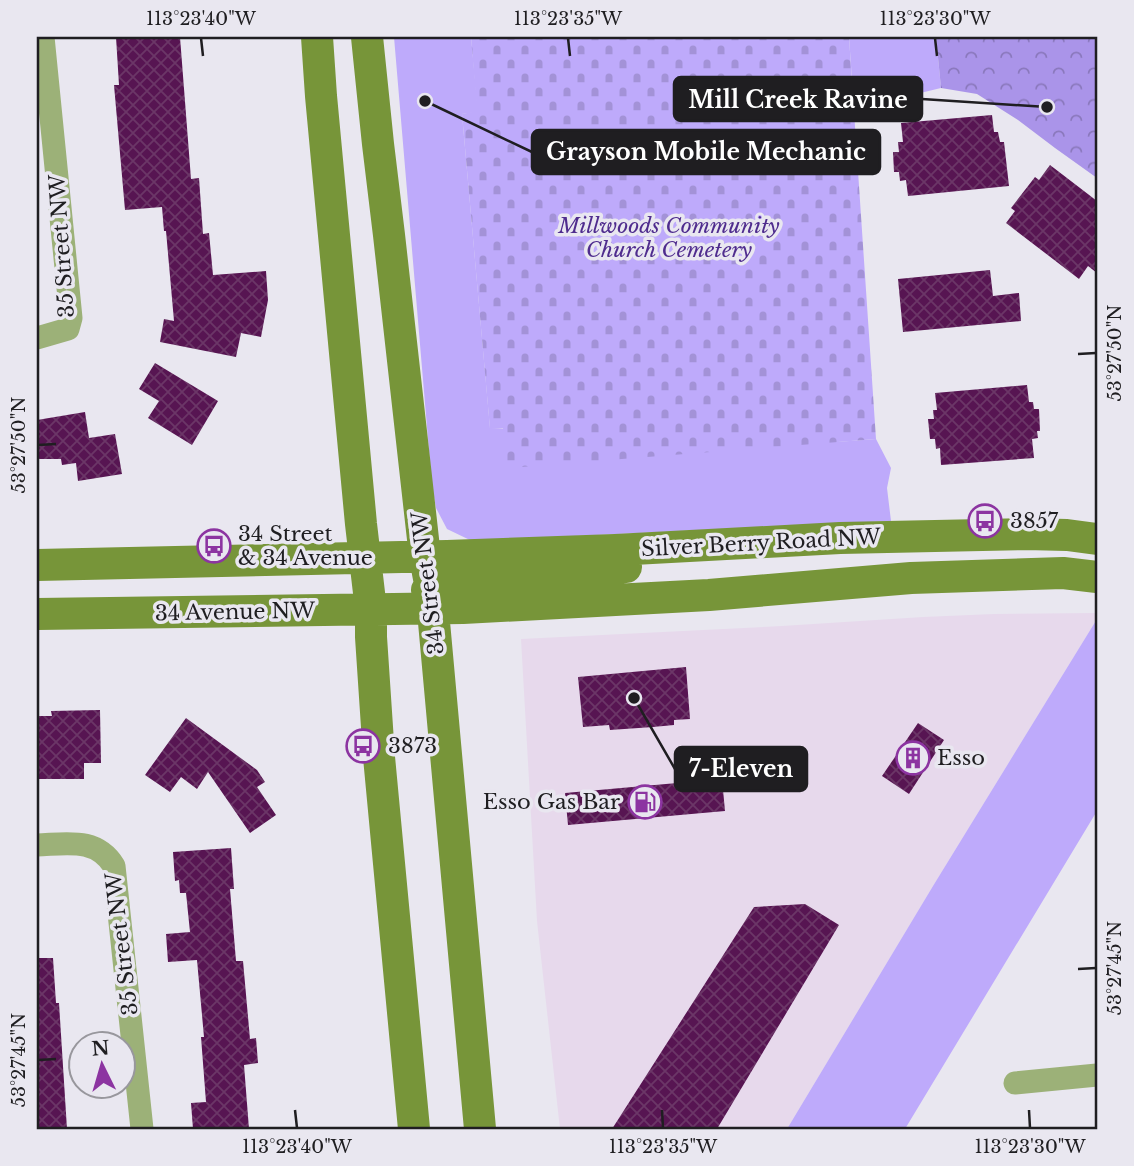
<svg xmlns="http://www.w3.org/2000/svg" width="1134" height="1166" viewBox="0 0 1134 1166" font-family="'Libre Baskerville',serif">
<defs>
<pattern id="forest-crowns" width="20" height="18" patternUnits="userSpaceOnUse" patternTransform="scale(1.75)"><rect width="20" height="18" fill="#aa94e9"/><path d="M2 6a3 3 0 1 1 6 0M12 15a3 3 0 1 1 6 0" fill="none" stroke="#8a78bc"/></pattern>
<pattern id="cemetery-stones" width="16" height="16" patternUnits="userSpaceOnUse" patternTransform="scale(1.75)"><rect width="16" height="16" fill="#beaafb"/><path d="M2 7V4a2 2 0 0 1 4 0v3zM10 15v-3a2 2 0 0 1 4 0v3z" fill="#a392d7"/></pattern>
<pattern id="building-cross-hatch" width="8" height="8" patternUnits="userSpaceOnUse" patternTransform="scale(1.75)"><rect width="8" height="8" fill="#571552"/><path d="M0 0l8 8M0 8l8-8" fill="none" stroke="#6b3667"/></pattern>
</defs>
<rect width="100%" height="100%" fill="#e9e7f0"/>
<path fill="#e7d9ec" d="M1097,613V619L933,886L787,1129H560L537,921L521,639L782,626L923,617L994,614Z"/>
<path fill="#beaafb" d="M394,37H471L478,112L462,114L490,428L836,442L876,439L891,468L887,488L891,521L472,541L447,529L436,508L432,486Z
M849,37H936L941,88L854,109Z
M1097,619V811L905,1129H787L933,886Z"/>
<path fill="url(#forest-crowns)" d="M936,37H1097V178L1055,148L1018,120L977,94L941,88Z"/>
<path fill="url(#cemetery-stones)" d="M471,37H849L876,439L507,468L503,428L490,429L462,114L477,111Z"/>
<path fill="url(#building-cross-hatch)" d="M116,37H180L191,179L199,178L203,234L209,233L213,275L266,271L268,300L261,337L241,333L236,357L160,342L164,319L174,321L166,231H164L162,207L125,210L114,85H119Z
M992,115L994,132H998L1000,142H1004L1009,186L908,196L906,180L900,181L899,172H894L893,152H899L898,142H903L901,123Z
M1050,165L1097,201V273L1088,266L1079,279L1006,223L1015,211L1011,208L1035,177L1039,180Z
M990,270L993,296L1019,293L1021,321L903,332L898,279Z
M155,363L218,401L192,445L148,418L159,401L139,389Z
M1027,385L1029,402H1033L1034,409H1039L1040,431H1037L1038,438L1032,439L1034,458L941,465L940,448L936,449L935,439H930L928,419H934L933,410H937L935,393Z
M85,412L89,438L115,434L122,474L78,481L76,463L62,465L61,459H37V420Z
M686,667L690,719L674,720V725L653,727L610,730L609,725L583,727L578,677Z
M100,710L101,763H84V779H37V716H52L51,711Z
M186,718L257,770L265,782L257,787L276,815L250,833L208,772L197,789L181,777L170,792L145,775Z
M918,723L944,740L909,794L882,776Z
M722,779L725,811L568,825L565,793Z
M231,848L234,889H230L236,961H243L250,1039L256,1038L258,1063L244,1065L249,1129H193L191,1103L206,1102L201,1037H204L197,960L168,962L166,934L190,932L186,893H180L179,880L175,881L173,852Z
M805,904L839,925L717,1129H612L754,907Z
M37,958H53L56,1003H59L67,1129H37Z"/>
<g fill="none" stroke-linecap="round" stroke-linejoin="round">
<path stroke="#9cb178" stroke-width="23" d="M37,338L68,329L71,318L43,37
M37,845C67,844 96,837 114,866L142,1129
M1015,1083L1097,1075"/>
<path stroke="#779539" stroke-width="32" d="M317,37L321,96L361,524L371,610V637L379,757L414,1129
M367,37L378,144L389,235L425,557L431,589L480,1129
M37,565L447,556L615,550L840,538L1026,534L1067,535L1097,539
M427,590L555,577L626,567
M37,614L463,608L709,595L911,578L1063,573L1097,577"/>
</g>
<path fill="none" stroke="#1f1e21" stroke-width="2.5" d="M201,38L203,56M568,38L570,56M935,38L937,56M1078,354L1096,353M38,445L56,444M1078,969L1096,968M38,1060L56,1059M295,1110L297,1128M662,1110L663,1128M1029,1110L1030,1128"/>
<defs>
<symbol id="bus-ring" viewBox="-11 -11 22 22"><circle r="9.5" fill="#e9e7f0" stroke="#8c34a1" stroke-width="1.5"/><path d="M-5-6H5V4H4V6H2V4H-2V6H-4V4H-5ZM-3.5-4V0h7V-4ZM-3.5 1.2v1.5H-2V1.2ZM2 1.2v1.5H3.5V1.2Z" fill="#8c34a1"/></symbol>
<symbol id="building-ring" viewBox="-11 -11 22 22"><circle r="9.5" fill="#e9e7f0" stroke="#8c34a1" stroke-width="1.5"/><path d="M-4-6H4V6H1V3H-1V6H-4ZM-2.5-4.3h1.7v1.8h-1.7ZM.8-4.3h1.7v1.8H.8ZM-2.5-1h1.7V.8h-1.7ZM.8-1h1.7V.8H.8Z" fill="#8c34a1"/></symbol>
<symbol id="fuel-ring" viewBox="-11 -11 22 22"><circle r="9.5" fill="#e9e7f0" stroke="#8c34a1" stroke-width="1.5"/><path d="M-5.5-6h7V0h2V4h1.3V-2.5L3-4.5l.8-.8L6-3V5H2.5V1h-1V6h-7ZM-4.2-4.7v3.2H.2V-4.7Z" fill="#8c34a1"/></symbol>
</defs>
<g fill-rule="evenodd">
<use href="#bus-ring" x="966" y="502" width="38" height="38"/>
<use href="#bus-ring" x="195" y="527" width="38" height="38"/>
<use href="#bus-ring" x="344" y="727" width="38" height="38"/>
<use href="#building-ring" x="894" y="739" width="38" height="38"/>
<use href="#fuel-ring" x="626" y="783" width="38" height="38"/>
</g>
<g text-anchor="middle" dominant-baseline="central" stroke-width="7" stroke-linejoin="round" paint-order="stroke">
<g font-size="21" font-style="italic" fill="#4f2c8e" stroke="#e9e7f0">
<text x="669" y="226">Millwoods Community<tspan x="669" dy="24">Church Cemetery</tspan></text>
</g>
<g font-size="21" fill="#1f1e21" stroke="#e9e7f0">
<text transform="translate(62 246) rotate(-94)">35 Street NW</text>
<text transform="translate(761 543) rotate(-3)">Silver Berry Road NW</text>
<text transform="translate(428 583) rotate(-97)">34 Street NW</text>
<text transform="translate(235 612) rotate(-1)">34 Avenue NW</text>
<text transform="translate(122 944) rotate(-97)">35 Street NW</text>
</g>
<g font-size="21" fill="#1f1e21" stroke="#e9e7f0" text-anchor="start">
<text x="1010" y="521">3857</text>
<text x="238" y="534">34 Street<tspan x="238" dy="24">&amp; 34 Avenue</tspan></text>
<text x="388" y="746">3873</text>
<text x="937" y="758">Esso</text>
<text x="620" y="802" text-anchor="end">Esso Gas Bar</text>
</g>
</g>
<path fill="none" stroke="#1f1e21" stroke-width="2.5" d="M1047 107L922 99M425 101L532 152M634 698L675 769"/>
<g fill="#1f1e21" stroke="#e9e7f0" stroke-width="2.5">
<circle cx="1047" cy="107" r="7"/>
<circle cx="425" cy="101" r="7"/>
<circle cx="634" cy="698" r="7"/>
</g>
<g fill="#1f1e21" stroke="#1f1e21" stroke-width="2.5">
<rect x="674" y="77" width="248" height="44" rx="7"/>
<rect x="532" y="130" width="348" height="44" rx="7"/>
<rect x="675" y="747" width="132" height="44" rx="7"/>
</g>
<g font-size="23" text-anchor="middle" font-weight="bold" fill="#fff">
<text x="798" y="108">Mill Creek Ravine</text>
<text x="706" y="160">Grayson Mobile Mechanic</text>
<text x="741" y="777">7-Eleven</text>
</g>
<rect width="1134" height="1166" fill="none" stroke="#e9e7f0" stroke-width="77"/>
<g transform="translate(102 1065) rotate(355)"><circle r="33" fill="#e9e7f0" stroke="#98979d" stroke-width="2"/>
<path d="M0-5L12 26L0 18L-12 26Z" fill="#8c34a1"/>
<text y="-10" font-size="19" font-weight="bold" text-anchor="middle" fill="#1f1e21">N</text>
</g>
<rect x="38" y="38" width="1058" height="1090" fill="none" stroke="#1f1e21" stroke-width="2.5"/>
<g font-size="18" text-anchor="middle" fill="#1f1e21">
<text x="201" y="25">113°23'40"W</text>
<text x="568" y="25">113°23'35"W</text>
<text x="935" y="25">113°23'30"W</text>
<text transform="translate(1115 353) rotate(-90)" y="6">53°27'50"N</text>
<text transform="translate(19 445) rotate(-90)" y="6">53°27'50"N</text>
<text transform="translate(1115 968) rotate(-90)" y="6">53°27'45"N</text>
<text transform="translate(19 1060) rotate(-90)" y="6">53°27'45"N</text>
<text x="297" y="1153">113°23'40"W</text>
<text x="663" y="1153">113°23'35"W</text>
<text x="1030" y="1153">113°23'30"W</text>
</g>
</svg>
